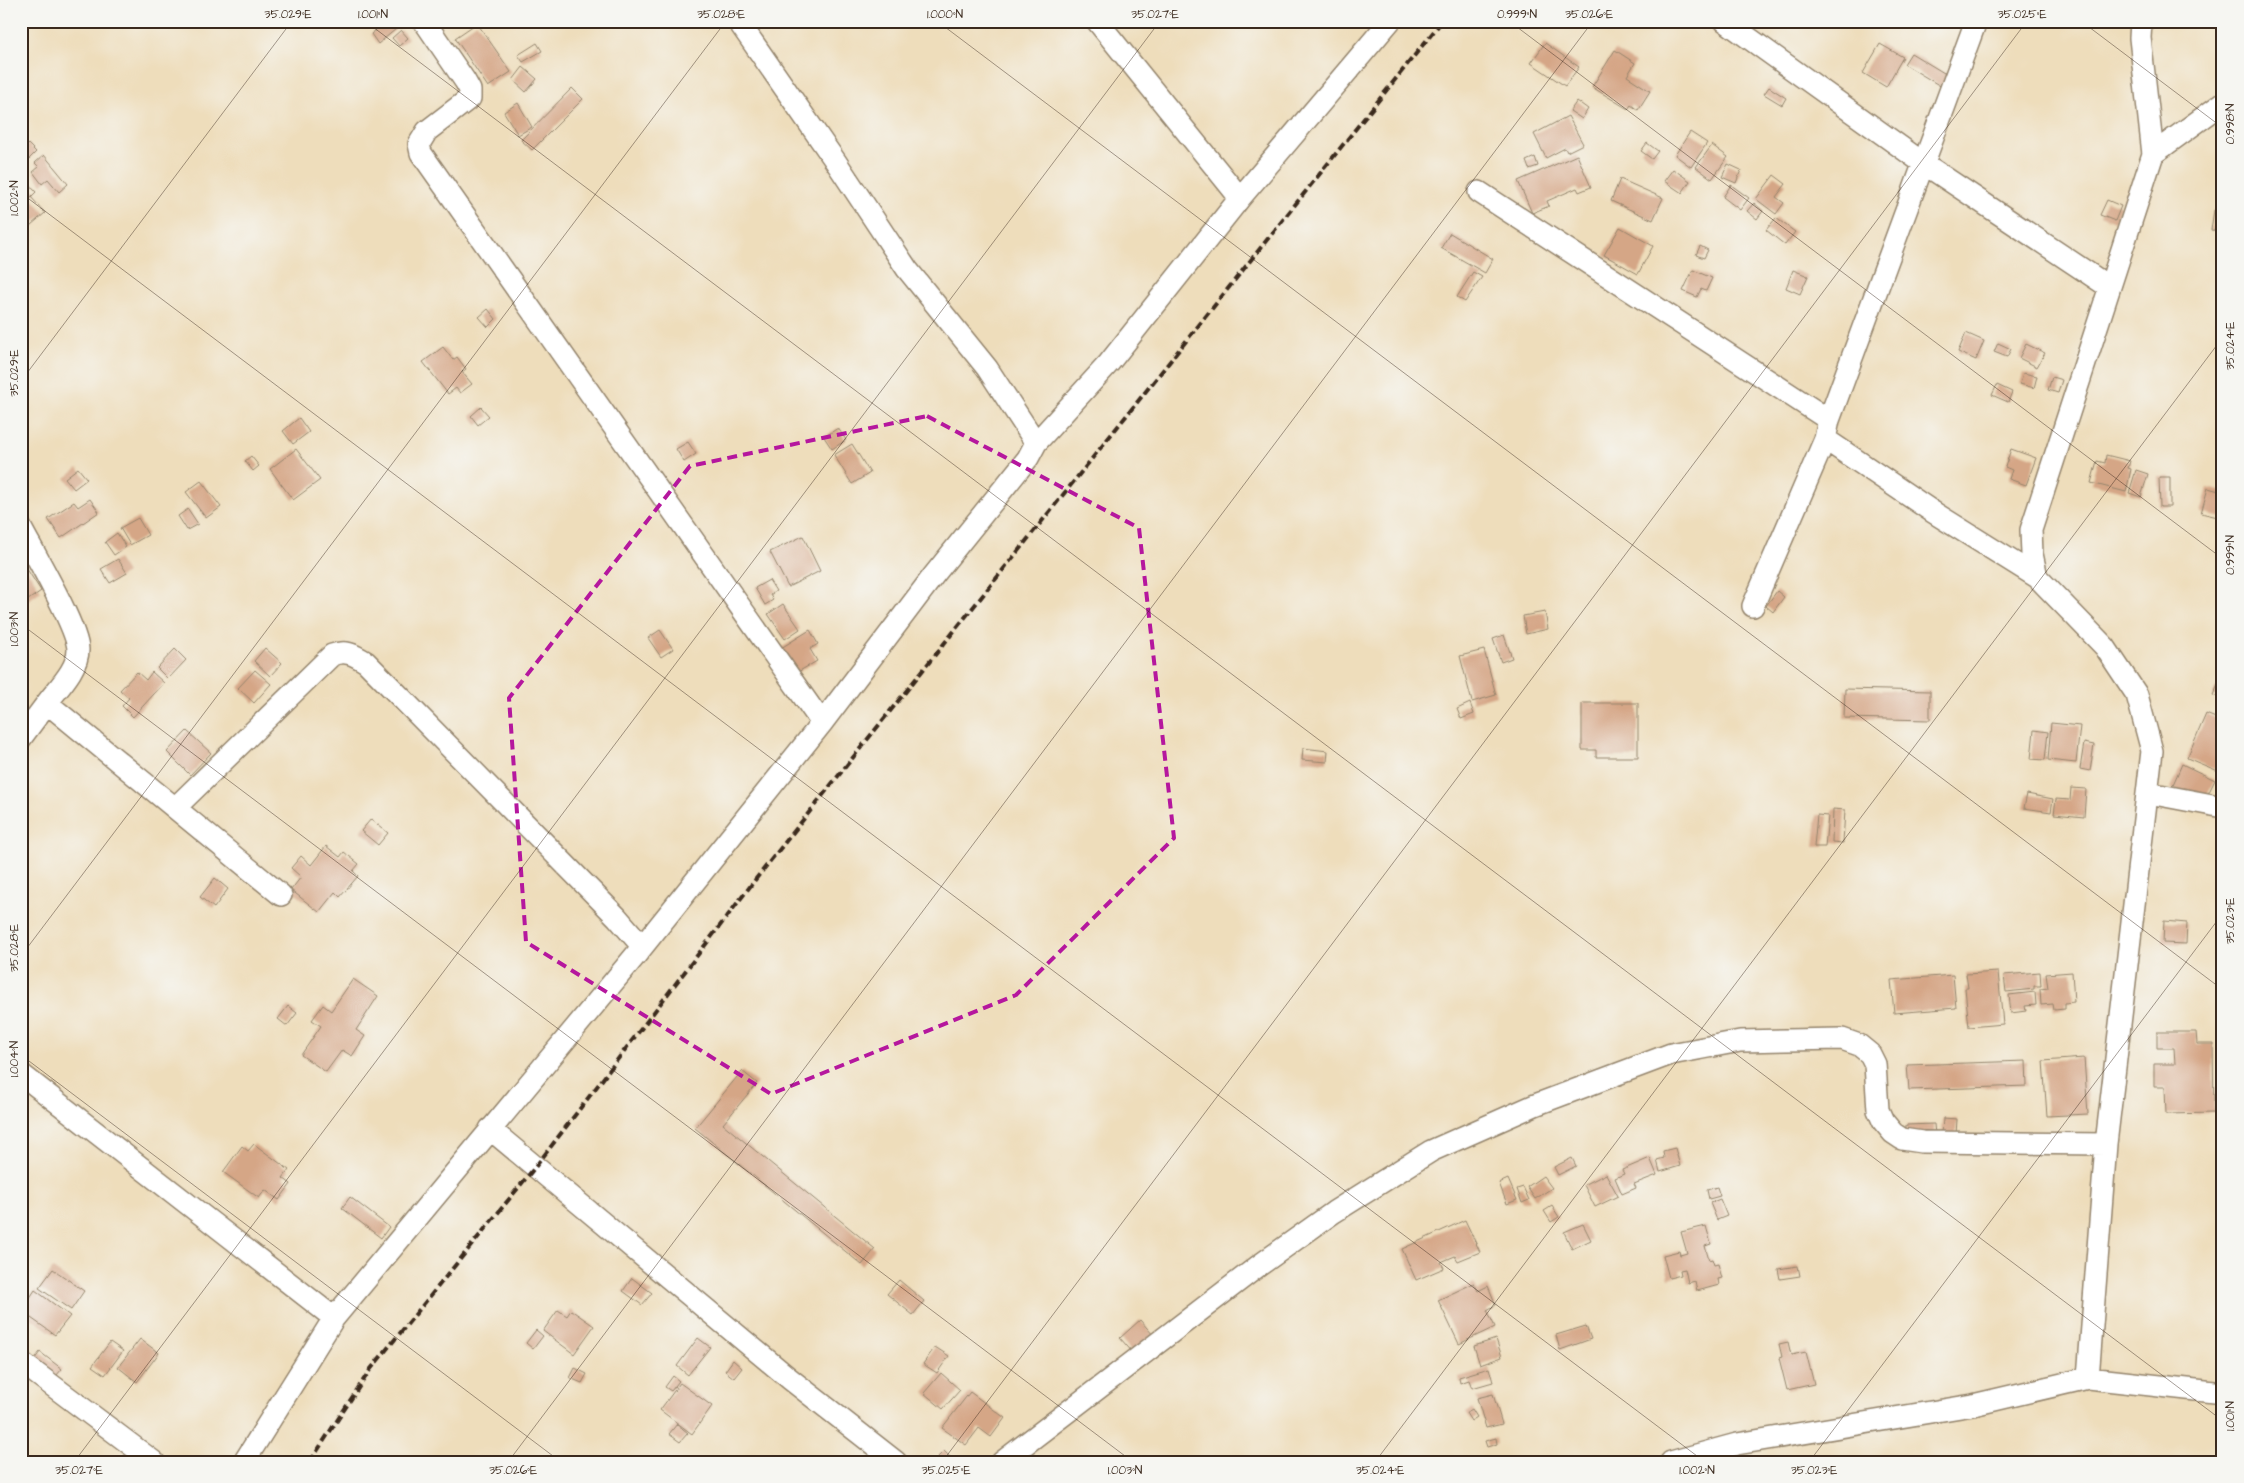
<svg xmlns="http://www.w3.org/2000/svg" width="2244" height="1483" viewBox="0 0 2244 1483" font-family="'Architects Daughter',sans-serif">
<rect width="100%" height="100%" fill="#f6f6f2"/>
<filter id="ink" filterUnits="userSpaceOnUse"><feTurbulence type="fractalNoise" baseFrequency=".02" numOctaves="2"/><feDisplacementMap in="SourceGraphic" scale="10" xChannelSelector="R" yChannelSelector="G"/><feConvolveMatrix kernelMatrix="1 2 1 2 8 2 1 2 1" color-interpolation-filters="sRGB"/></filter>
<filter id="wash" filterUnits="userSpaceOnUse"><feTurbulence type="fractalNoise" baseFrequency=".0096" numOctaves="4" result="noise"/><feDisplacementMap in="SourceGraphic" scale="20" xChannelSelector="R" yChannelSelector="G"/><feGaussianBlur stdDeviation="1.12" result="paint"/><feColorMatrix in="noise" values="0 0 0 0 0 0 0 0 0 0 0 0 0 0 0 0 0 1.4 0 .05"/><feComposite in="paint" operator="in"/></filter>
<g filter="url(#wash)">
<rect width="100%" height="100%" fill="#edb"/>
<g id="blocks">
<path fill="#d5a686" d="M358,21H375L365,29Z
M387,21H400L402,24L378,44L371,34Z
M477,23L511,72L488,87L455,38Z
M401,30L408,38L399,46L392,38Z
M537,43L542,51L523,62L518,55Z
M1545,43L1579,67L1565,86L1531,63Z
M1880,44L1903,57L1886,87L1863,73Z
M1615,50L1635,63L1627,76L1650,91L1638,110L1631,105L1628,109L1592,87Z
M1911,53L1949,76L1942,87L1904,64Z
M523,67L537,79L526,92L513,80Z
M1769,87L1786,98L1782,105L1764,94Z
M572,88L583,99L532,150L521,140Z
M1577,101L1588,109L1582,119L1570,111Z
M518,103L532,127L518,135L504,112Z
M1568,116L1583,144L1567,152L1565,148L1546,158L1534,134Z
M1690,132L1707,143L1691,167L1675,155Z
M1647,143L1658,151L1652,159L1641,151Z
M28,144L36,152L28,160L21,153V151Z
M1712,145L1728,157L1712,179L1696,167Z
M44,155L68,184L59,192L48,179L42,184L33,172L39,167L35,163Z
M1577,155L1591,187L1579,192L1577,188L1547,201L1549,206L1532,213L1518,181Z
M1535,157L1538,166L1529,169L1526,161Z
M1728,164L1741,170L1736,183L1722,177Z
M1673,169L1690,181L1682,193L1664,181Z
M1774,175L1786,184L1776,197L1784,203L1776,214L1756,199Z
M24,179L36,192L31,197L45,213L24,231L21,228V181Z
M1620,179L1663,198L1653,220L1611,201Z
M1731,185L1749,198L1740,210L1723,197Z
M2107,200L2121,206L2115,221L2100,215Z
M1754,203L1763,211L1757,219L1747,211Z
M2222,206L2223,230L2220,229V231L2211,230L2214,210L2221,211Z
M1776,218L1795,232L1785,245L1766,230Z
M1620,227L1653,246L1638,274L1604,255Z
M1450,233L1493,259L1485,273L1441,248Z
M1700,246L1708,250L1704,258L1696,255Z
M1693,270L1712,278L1706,291L1701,289L1697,297L1683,291Z
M1793,270L1808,276L1800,294L1786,288Z
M1473,272L1482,277L1465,302L1457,297Z
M488,309L496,319L488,327L479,317Z
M1966,333L1984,341L1976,360L1958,352Z
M1998,343L2011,349L2007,357L1994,352Z
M2026,344L2045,353L2037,367L2019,358Z
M443,347L453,360L457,357L466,369L462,372L472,384L460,393L456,388L448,394L423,362Z
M2023,373L2037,376L2034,388L2020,384Z
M2052,377L2062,380L2058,393L2048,390Z
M1997,385L2012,392L2008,402L1992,395Z
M481,407L489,416L478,425L471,416Z
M299,418L309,432L293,444L283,431Z
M838,428L846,440L832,449L824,437Z
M688,442L696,454L684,462L676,449Z
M852,444L870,473L852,484L834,455Z
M296,449L320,480L293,500L270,469Z
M2011,449L2036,458L2026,485L2009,479L2012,470L2005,467Z
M2106,455L2130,461L2128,468L2131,469L2126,492L2091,483L2097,461L2105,463Z
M251,456L259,466L253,471L245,461Z
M78,468L87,479L74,489L65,478Z
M2136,470L2148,474L2141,497L2129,493Z
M2159,477H2170V507H2160Z
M201,481L221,507L206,518L186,492Z
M2208,488L2223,492V530L2219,529L2222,518L2201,513Z
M90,499L99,512L61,538L48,519L74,502L78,507Z
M188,509L198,524L187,530L178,516Z
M138,518L148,535L130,545L120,528Z
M117,533L126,547L114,555L105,542Z
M803,536L820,571L788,587L770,552Z
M118,559L127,573L110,583L101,569Z
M25,566L41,591L21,605V569Z
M769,580L776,591L770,595L773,600L765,605L755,588Z
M1777,591L1784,597L1773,612L1766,606Z
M783,604L800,629L785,639L768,614Z
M1545,612L1548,629L1526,634L1523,616Z
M660,630L673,649L661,657L648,638Z
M810,630L818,644L810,649L817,661L796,673L781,648Z
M1504,635L1512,658L1501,662L1493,639Z
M265,648L282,663L270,676L254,661Z
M175,649L186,660L168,679L157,668Z
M1484,650L1496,695L1472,702L1460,656Z
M255,670L271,684L254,703L238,688Z
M137,672L146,680L152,672L164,683L133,717L122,706L129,698L120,690Z
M2223,673V699L2213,695Z
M1845,689L1930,691V720L1844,718Z
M1470,703L1474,714L1461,719L1457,709Z
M1582,703H1638V757H1596V750H1582Z
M2206,714L2223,721V773L2187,758Z
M2051,723L2080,726L2076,763L2048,760Z
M2034,730L2048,732L2045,760L2031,759Z
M187,731L211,753L190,775L167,752Z
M2084,743L2094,745L2090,771L2080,769Z
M1303,748L1328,751L1327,762L1302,760Z
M2182,764L2215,780L2205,800L2171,789Z
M2071,788L2086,789L2084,817L2054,814L2056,799L2070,800Z
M2027,794L2053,799L2051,812L2024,808Z
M1833,809L1845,810L1843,843L1832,842Z
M1817,815L1828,816L1825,847H1814Z
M371,819L388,833L378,845L361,831Z
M326,846L340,857L344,852L359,864L353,871L358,876L340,897L335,892L319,912L291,890L301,877L291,868L301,856L311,865Z
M215,878L228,889L214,908L200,897Z
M2164,921L2187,923L2186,944L2163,943Z
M1998,972L2003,1024L1969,1027L1965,988H1968L1966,974Z
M2040,972L2041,986H2034V989L2006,992L2004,975Z
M2072,972L2074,1002L2065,1003V1009L2054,1010L2053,1004L2041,1005L2040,989L2048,988L2046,974Z
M1953,975L1956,1008L1894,1013L1891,980Z
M353,979L378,996L356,1030L365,1036L352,1056L342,1050L326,1072L301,1055L321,1026L312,1020L323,1005L331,1011Z
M2035,992L2036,1005L2025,1006L2026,1011L2011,1013L2009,995Z
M288,1006L297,1013L287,1026L278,1019Z
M2157,1032H2196L2197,1044H2213L2214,1113L2166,1114L2165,1087H2154V1064H2175L2174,1048H2157Z
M2084,1058L2088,1114L2047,1116L2043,1061Z
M2026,1061L2027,1086L1909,1090L1907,1065Z
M742,1071L757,1083L723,1124L875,1249L862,1265L695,1128Z
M1943,1118L1957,1119L1956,1135L1942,1134Z
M1934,1124L1935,1135L1906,1136V1125Z
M254,1144L289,1170L283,1178L291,1184L279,1200L265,1190L259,1198L223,1172L242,1146L248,1151Z
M1675,1148L1680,1166L1660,1172L1657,1160L1664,1158L1663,1151Z
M1572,1158L1576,1166L1558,1175L1554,1167Z
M1650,1158L1657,1175L1634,1184L1636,1188L1622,1194L1615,1178L1624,1174L1622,1170Z
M1606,1174L1618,1196L1595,1207L1584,1185Z
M1543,1176L1552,1188L1535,1199L1527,1187Z
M1508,1179L1517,1200L1507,1204L1499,1183Z
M1523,1187L1529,1200L1522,1203L1517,1189Z
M1717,1187L1720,1196L1709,1199L1707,1190Z
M350,1197L389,1227L381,1238L342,1208Z
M1720,1199L1727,1216L1717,1220L1710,1203Z
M1552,1206L1559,1217L1551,1222L1544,1211Z
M1465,1220L1480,1252L1458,1261L1455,1256L1441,1262L1444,1268L1416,1280L1402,1249Z
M1583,1224L1591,1240L1572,1249L1564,1232Z
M1706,1226L1711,1244L1705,1246L1709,1260L1712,1259L1714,1265L1718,1264L1722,1278L1718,1279L1719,1285L1697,1291L1695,1281L1688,1283L1685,1269L1680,1270L1681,1275L1669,1278L1663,1255L1679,1251L1680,1255L1687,1253L1681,1232Z
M1798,1266L1800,1276L1780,1279L1778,1269Z
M53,1269L84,1291L71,1310L39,1288Z
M632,1278L652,1293L642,1305L623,1291Z
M899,1280L924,1301L913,1315L887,1294Z
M1474,1283L1478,1291L1488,1286L1496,1305L1487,1310L1495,1327L1459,1344L1438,1300Z
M35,1290L70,1316L55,1335L21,1311Z
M558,1310L567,1316L571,1310L594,1326L574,1354L543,1331Z
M1140,1320L1154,1336L1134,1354L1120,1338Z
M1586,1326L1591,1339L1560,1350L1556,1335Z
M536,1330L543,1336L533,1349L526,1343Z
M698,1338L710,1347L688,1375L677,1366Z
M140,1339L159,1353L137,1382L118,1367Z
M1496,1339L1502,1357L1480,1365L1474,1346Z
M110,1342L123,1351L105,1375L92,1366Z
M1788,1342L1791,1355L1806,1352L1814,1384L1787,1390L1779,1358L1782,1357L1779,1344Z
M935,1347L949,1356L937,1373L923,1364Z
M40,1352L62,1369L56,1376L34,1360Z
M733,1360L742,1368L734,1378L725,1371Z
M575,1368L587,1374L582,1383L570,1378Z
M1489,1368L1493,1382L1472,1388L1469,1380L1460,1383L1459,1377Z
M941,1373L960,1390L943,1409L924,1393Z
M673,1376L679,1381L671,1391L665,1387Z
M680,1383L712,1406L692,1434L660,1410Z
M970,1392L1005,1418L991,1437L979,1428L966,1445L942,1428Z
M1493,1394L1502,1424L1486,1428L1477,1398Z
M1472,1409L1477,1417L1471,1421L1466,1413Z
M677,1424L688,1433L680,1442L669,1434Z
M1496,1438L1497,1444L1487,1447L1485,1441Z
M944,1451L953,1460L951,1462H933Z"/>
</g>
</g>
<g filter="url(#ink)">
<use href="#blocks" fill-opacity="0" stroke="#94846c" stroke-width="1"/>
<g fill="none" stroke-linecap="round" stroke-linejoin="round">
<defs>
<path id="minor" d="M424,21L465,81L470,90V98L427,131L419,144L421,153L822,723
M738,21L836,162L907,269L987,368L1036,443
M1097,21L1240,198
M1725,21L1923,163L2109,287
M2153,154L2223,103
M1479,192L1829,420
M1825,439L1933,512L2037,577L2105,647L2137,695L2152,751L2106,1144L2088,1378L2223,1393
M21,528C33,551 78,628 78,650C78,669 57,689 47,703
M2037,577L2032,554L2031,530L2153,154L2140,38L2141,21
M1753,606L1825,439L1829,420L1976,21
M21,738L47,703L281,895
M2149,793L2223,807
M175,808L332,655C346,650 353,654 366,662L617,917L642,946
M21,1074L334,1318
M490,1129L790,1379L896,1462
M21,1362L154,1462
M244,1462L334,1318L635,956L822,723L934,575L1028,458L1036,443L1109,363L1240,198L1390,21
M1002,1462L1257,1267L1334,1212L1431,1151L1535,1105L1671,1054L1740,1041L1842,1039L1859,1045L1870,1054L1875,1064L1878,1110L1883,1121L1893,1133L1902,1139L1922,1142L2106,1144
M1671,1462L1737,1444L1973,1405L2088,1378"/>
</defs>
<use href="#minor" stroke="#94846c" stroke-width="24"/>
<use href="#minor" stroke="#fff" stroke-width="21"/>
<path stroke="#3b2a1e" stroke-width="4" stroke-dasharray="8 4" stroke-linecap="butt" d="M310,1462L370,1370L536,1166L755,880L1442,21"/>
</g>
</g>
<path fill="none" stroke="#b5179e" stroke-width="4" stroke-dasharray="10 6" stroke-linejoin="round" d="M927,416L1139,528L1174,838L1016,995L771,1094L526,942L509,698L690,466Z"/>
<path fill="none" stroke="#3b2a1e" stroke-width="1" stroke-opacity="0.45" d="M365,21L2223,1421M937,21L2223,990M1509,21L2223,559M2081,21L2223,128M21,193L1705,1462M21,381L292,21M21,624L1133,1462M21,956L726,21M21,1055L561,1462M74,1462L1160,21M508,1462L1593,21M942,1462L2027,21M1375,1462L2223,337M1809,1462L2223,913"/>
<rect width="2244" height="1483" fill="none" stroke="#f6f6f2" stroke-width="55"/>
<rect x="28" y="28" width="2188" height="1428" fill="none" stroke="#3b2a1e" stroke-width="2"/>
<g font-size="12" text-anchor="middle" fill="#3b2a1e">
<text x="288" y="18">35.029°E</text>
<text x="373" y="18">1.001°N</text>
<text x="721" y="18">35.028°E</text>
<text x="945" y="18">1.000°N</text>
<text x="1155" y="18">35.027°E</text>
<text x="1517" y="18">0.999°N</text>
<text x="1589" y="18">35.026°E</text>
<text x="2022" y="18">35.025°E</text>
<text transform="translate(2230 124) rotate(-90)" y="4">0.998°N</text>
<text transform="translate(14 198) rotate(-90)" y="4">1.002°N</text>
<text transform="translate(2230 346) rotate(-90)" y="4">35.024°E</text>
<text transform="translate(14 373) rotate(-90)" y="4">35.029°E</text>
<text transform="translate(2230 555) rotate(-90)" y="4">0.999°N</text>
<text transform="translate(14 629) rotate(-90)" y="4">1.003°N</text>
<text transform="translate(2230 921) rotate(-90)" y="4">35.023°E</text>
<text transform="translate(14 948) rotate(-90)" y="4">35.028°E</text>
<text transform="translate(14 1059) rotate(-90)" y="4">1.004°N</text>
<text transform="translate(2230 1416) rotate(-90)" y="4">1.001°N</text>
<text x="79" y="1474">35.027°E</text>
<text x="513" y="1474">35.026°E</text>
<text x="946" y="1474">35.025°E</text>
<text x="1125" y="1474">1.003°N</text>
<text x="1380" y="1474">35.024°E</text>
<text x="1697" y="1474">1.002°N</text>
<text x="1814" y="1474">35.023°E</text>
</g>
</svg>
